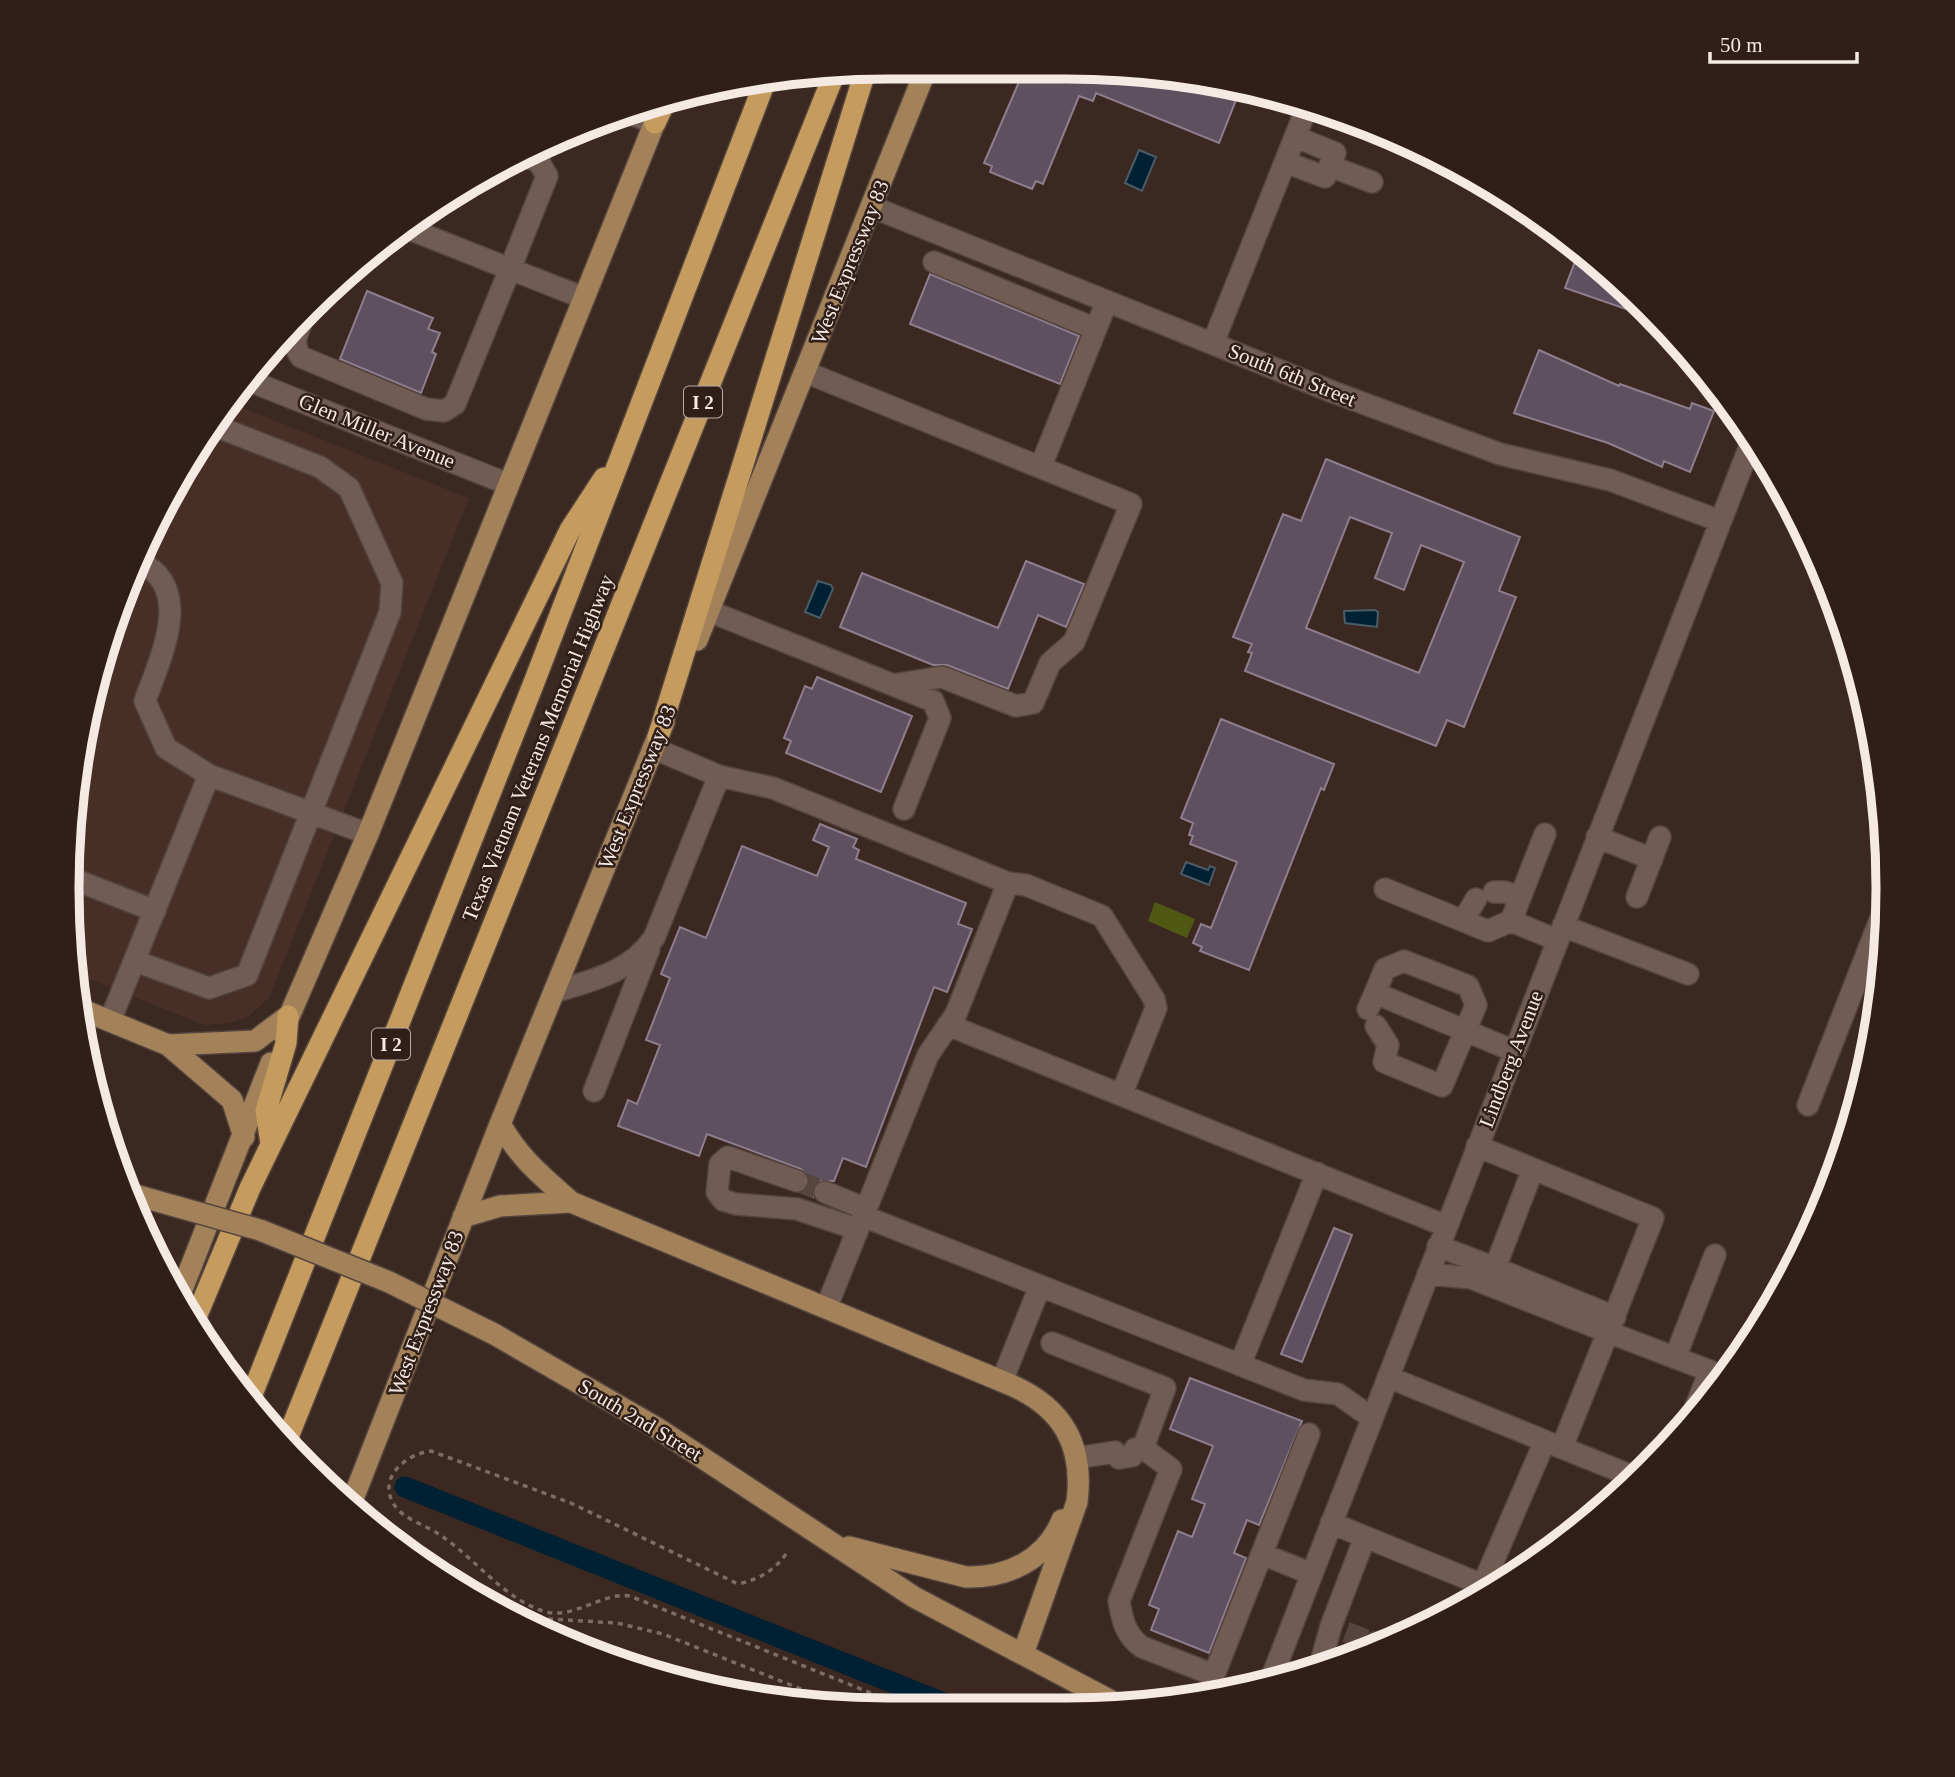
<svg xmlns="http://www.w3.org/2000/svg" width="1955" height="1777" viewBox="0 0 1955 1777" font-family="Georgia,serif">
<rect width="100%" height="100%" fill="#3a2821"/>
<path fill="#482f26" d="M228,402L469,498L269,998L248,1017L229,1023L204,1025L75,973L67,888L94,676L151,525Z"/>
<path fill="#505914" d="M1155,902L1195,919L1187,938L1148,921Z"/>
<path fill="#002033" stroke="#4a5c68" stroke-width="2" d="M1139,150L1156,157L1142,191L1125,183Z
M818,581L831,585L833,589L820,618L805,612Z
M1375,610L1378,612L1377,627L1345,623L1344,611Z
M1186,862L1208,870L1210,866L1215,868L1209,885L1181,874Z"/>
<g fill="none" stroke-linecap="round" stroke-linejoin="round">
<path stroke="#002033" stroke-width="21" d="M405,1487L956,1708"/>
</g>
<path fill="#5f505f" stroke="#8e7e8e" stroke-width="2" fill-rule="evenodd" d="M1025,68H1120L1227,82L1241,87L1219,143L1096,93L1093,101L1079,96L1043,184L1036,181L1032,189L990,172L992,166L984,163Z
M1579,251L1632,294L1626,309L1565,288Z
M930,274L1079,336L1060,384L910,324Z
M367,291L433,318L428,329L440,333L432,352L436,354L421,393L340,359Z
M1539,350L1619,386L1620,384L1690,409L1692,403L1714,411L1690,472L1664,461L1662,467L1608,443L1514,413Z
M1326,459L1520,537L1499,591L1516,597L1464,727L1447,720L1436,746L1245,671L1252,653L1248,652L1252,644L1233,637L1283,514L1301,521ZM1350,517L1392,533L1375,578L1404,590L1421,545L1464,562L1419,673L1306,628Z
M1026,561L1084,584L1066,627L1038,615L1008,689L947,665H933L840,627L862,573L998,628Z
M817,677L912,716L881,792L786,753L791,741L784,738L805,686L812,689Z
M1221,719L1334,764L1324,790L1321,788L1249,970L1200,951L1202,947L1193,943L1201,924L1211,928L1237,862L1190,844L1193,836L1189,835L1193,823L1181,818Z
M820,824L857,839L853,847L859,850L856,859L966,903L958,924L972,929L947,992L934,987L866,1167L843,1158L834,1181H818L813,1188V1197L803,1192L809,1186L810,1179L801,1169L707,1134L699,1156L618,1126L628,1100L637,1104L660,1045L646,1040L670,978L661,974L680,927L706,938L742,846L817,876L829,847L813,840Z
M1334,1228L1352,1235L1302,1362L1281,1354Z
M1190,1378L1302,1421L1259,1525L1247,1520L1234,1553L1246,1558L1209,1653L1151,1630L1159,1609L1149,1605L1178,1531L1192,1537L1205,1504L1192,1499L1213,1446L1170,1429Z"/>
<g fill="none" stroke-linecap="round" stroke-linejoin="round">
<path stroke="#56453e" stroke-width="21" stroke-dasharray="21 10" stroke-linecap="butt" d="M797,1181L825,1192
M1346,1632L1375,1643"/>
<defs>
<path id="minor" d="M633,115L655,123
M520,154L539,162L547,176L510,269L584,298
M1285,162L1325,177L1335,153L1296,137
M1330,166L1372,182
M872,207L1333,392L1500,454L1610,480L1720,521
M934,262L1096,329
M301,323C296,337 292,344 301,357L426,409L444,411L455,404L510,269L404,227
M1213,343L1307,107
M805,372L1131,504L1074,642L1050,663L1033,703L1016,706L942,677L893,685
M245,379L508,484
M1041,466L1107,301
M138,561C196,588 160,658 145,701L166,748L209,775
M709,611L933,701L940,718L904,809
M653,748L719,776L773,788L1008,883L1026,885L1102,916L1154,999L1156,1008L1122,1093
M1597,837L1652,859
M68,877L155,911
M1385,889L1488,931L1511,921L1545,834
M1494,892H1505L1520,898
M1637,897L1660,837
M1463,921L1476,899
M1511,921L1557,940
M1563,926L1688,974
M135,961L209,988L247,975L390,612L392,583L349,488L320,467L213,425
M554,992C593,980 629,973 654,938L719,776
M1375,993L1385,969L1404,961L1468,986L1476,1005L1442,1086L1384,1062L1388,1045L1376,1026
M1368,1009L1375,993L1514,1051
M110,1021L209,775L368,834
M948,1025L1446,1226
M594,1091L649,949
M1808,1105L1887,902
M1477,1146L1653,1218L1608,1332L1710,1371L1692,1416
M797,1181L728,1157L720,1164L717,1192L723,1200L736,1204L797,1209L857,1229
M825,1192L866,1209
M863,1216L1304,1390L1338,1394L1372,1418
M1438,1246L1495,1268L1533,1169
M1495,1268L1615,1317
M1428,1274L1471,1278L1608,1332L1562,1447
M827,1306L928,1055L956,1014L1008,883
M1052,1343L1165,1388L1143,1448L1171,1469L1119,1601C1122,1620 1126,1636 1142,1647L1214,1675L1309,1434
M1675,1358L1715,1255
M1240,1365L1317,1173
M1388,1377L1545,1441L1478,1596
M1002,1381L1040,1286
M1550,1443L1637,1478
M1076,1458L1115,1452L1119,1458L1132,1456L1135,1449L1143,1448
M1331,1523L1483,1585
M1262,1554L1312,1574
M1375,1643L1384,1647
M1320,1666L1331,1626L1365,1537
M1270,1682L1753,438"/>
<path id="major" d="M697,640L927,67
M78,1008L168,1045L232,1100L244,1137
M282,1033L368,834L661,107
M168,1045L255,1041L288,1016
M500,1124C522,1161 540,1174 571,1202L1011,1385C1063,1408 1084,1445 1077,1502L1023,1654
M132,1194L146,1198
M463,1217L500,1206L571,1202
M179,1297L271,1063
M494,1334L657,1428L914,1597L1119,1705
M349,1509L500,1124L664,722
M849,1547L966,1577C1007,1578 1046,1560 1062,1520"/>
<path id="highway" d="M655,123L664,104
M658,737L866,69
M271,1144L266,1111L286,1043L288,1016
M194,1322L250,1188L570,530L604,478
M249,1402L533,685L766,79
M286,1442L835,72"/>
</defs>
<use href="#minor" stroke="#54443e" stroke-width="24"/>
<use href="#major" stroke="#54443e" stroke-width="24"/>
<use href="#highway" stroke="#54443e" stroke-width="24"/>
<path stroke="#7c6c66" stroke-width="3.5" stroke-dasharray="5 5" stroke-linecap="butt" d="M786,1554C773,1572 759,1579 738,1584L571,1503L431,1451C405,1454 376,1479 395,1506C405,1520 426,1525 440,1535C475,1558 503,1598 543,1611C572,1621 601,1592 630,1596L903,1706
M499,1610L532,1618L617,1623L663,1634L841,1705"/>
<use href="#minor" stroke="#715c54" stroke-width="21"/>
<use href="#major" stroke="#a3825a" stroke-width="21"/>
<use href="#highway" stroke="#c59b5e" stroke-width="21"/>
<defs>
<path id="major-bridge" d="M146,1198L260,1230L389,1282L494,1334"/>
</defs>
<use href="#major-bridge" stroke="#54443e" stroke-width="24" stroke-linecap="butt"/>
<use href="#major-bridge" stroke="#a3825a" stroke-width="21"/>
</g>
<g text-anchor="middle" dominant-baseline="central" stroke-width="5" stroke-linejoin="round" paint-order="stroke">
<g fill="#301e18" stroke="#baaca7" stroke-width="2">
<rect x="684" y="386.5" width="38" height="31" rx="5"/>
<rect x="372" y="1028.5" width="38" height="31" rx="5"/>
</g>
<g font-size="19" font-weight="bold" fill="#f5e9e4">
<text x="703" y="402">I 2</text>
<text x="391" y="1044">I 2</text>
</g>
<g font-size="21" fill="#f5e9e4" stroke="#301e18">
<text transform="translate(850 262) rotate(-68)">West Expressway 83</text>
<text transform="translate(1292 375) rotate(22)">South 6th Street</text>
<text transform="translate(377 431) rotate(22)">Glen Miller Avenue</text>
<text transform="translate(538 748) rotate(-68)">Texas Vietnam Veterans Memorial Highway</text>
<text transform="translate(637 787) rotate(-68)">West Expressway 83</text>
<text transform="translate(1511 1059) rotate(-69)">Lindberg Avenue</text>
<text transform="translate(426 1313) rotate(-69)">West Expressway 83</text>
<text transform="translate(640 1420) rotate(31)">South 2nd Street</text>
</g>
</g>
<path d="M0 0H1955V1777H0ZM888 79H1067A809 809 0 0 1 1876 888V889A809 809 0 0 1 1067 1698H888A809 809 0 0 1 79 889V888A809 809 0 0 1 888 79Z" fill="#301e18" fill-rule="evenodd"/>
<path fill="none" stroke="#f5e9e4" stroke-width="9" d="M888 79H1067A809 809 0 0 1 1876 888V889A809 809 0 0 1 1067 1698H888A809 809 0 0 1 79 889V888A809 809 0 0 1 888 79Z"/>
<path d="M1710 52v10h147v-10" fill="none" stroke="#f5e9e4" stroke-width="3.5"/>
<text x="1720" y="52" font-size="21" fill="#f5e9e4" stroke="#301e18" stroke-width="5" paint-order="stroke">50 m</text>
</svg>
